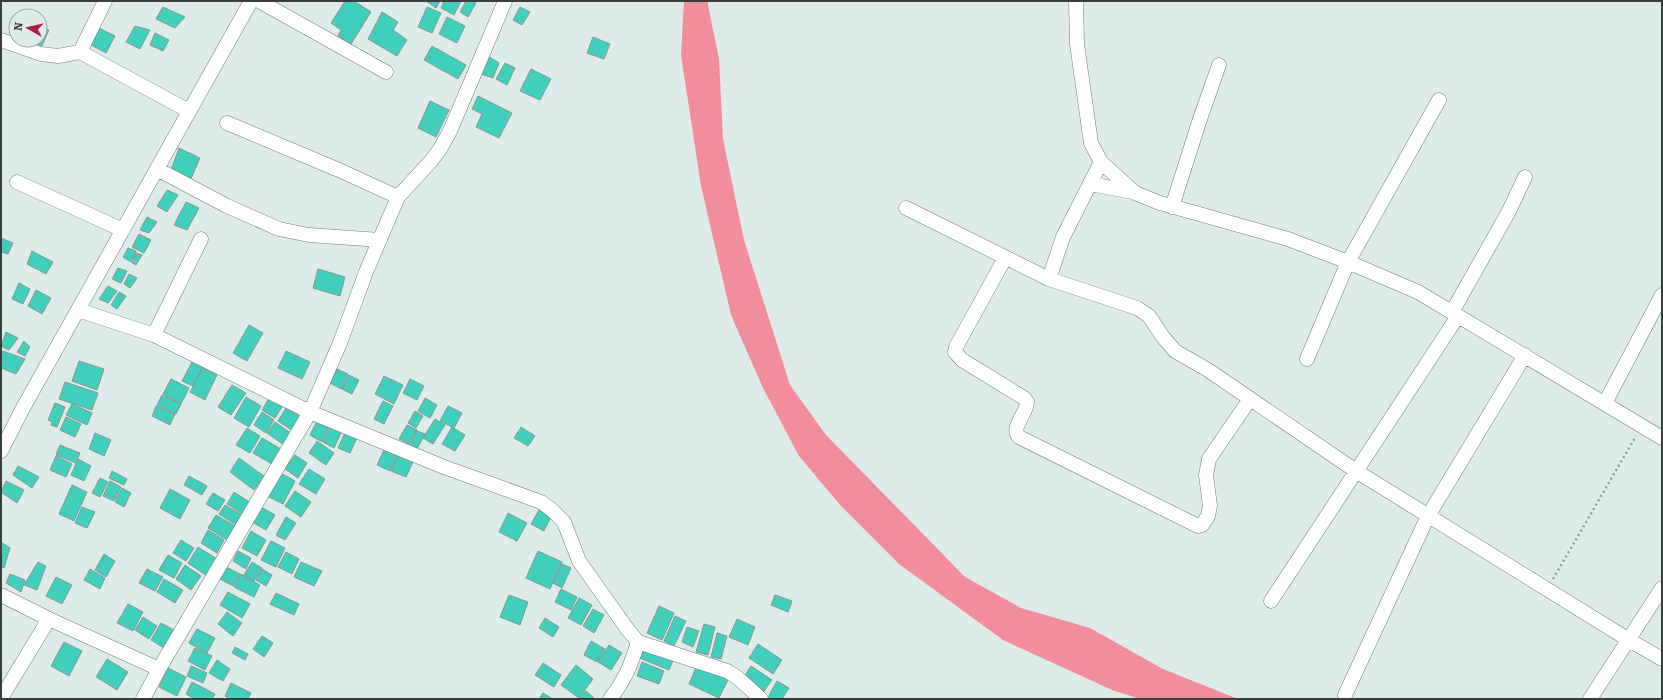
<svg xmlns="http://www.w3.org/2000/svg" width="1663" height="700" viewBox="0 0 1663 700" font-family="Bitter,serif">
<rect width="100%" height="100%" fill="#deece9"/>
<path fill="#f28d9b" d="M684,1H708V5L719,59L723,139L744,240L790,385L826,435L965,577L1021,608L1090,628L1163,669L1238,699H1140L1112,690L1003,640L899,564L841,506L799,456L763,388L731,315L701,186L681,55Z"/>
<path fill="#40cfbb" stroke="#8a9794" d="M345,1H354L371,12L351,44L338,36L341,30L331,23Z
M426,1H440L436,8Z
M444,1H461L454,15L441,8Z
M466,1H472L476,3L468,17L460,12Z
M163,7L185,17L175,28L156,19Z
M427,7L441,13L432,33L418,27Z
M520,7L530,12L522,25L513,20Z
M382,12L398,22L393,30L407,40L397,56L368,39Z
M447,17L465,26L457,43L439,34Z
M135,26L150,30L140,49L126,42Z
M42,27L49,30L42,46L35,43L36,40H40V32Z
M97,27L115,36L106,53L89,44Z
M155,33L169,40L163,51L150,45Z
M593,37L610,44L604,59L587,53Z
M432,46L466,65L458,79L424,60Z
M488,56L499,63L493,78L481,74Z
M505,63L515,68L507,85L496,79Z
M531,69L551,79L540,100L520,91Z
M478,96L512,113L499,138L476,127L482,114L472,109Z
M430,101L449,110L436,137L418,128Z
M179,148L200,158L190,181L171,170Z
M167,190L178,195L167,212L157,206Z
M186,202L199,208L187,230L174,225Z
M147,217L157,222L149,233L140,230Z
M139,234L151,240L144,253L132,247Z
M1,238L13,243L8,254L1,252Z
M128,248L136,251L131,262L123,257Z
M32,251L53,262L46,274L27,264Z
M136,253L142,255L136,265L132,263Z
M118,268L127,271L121,283L112,279Z
M318,269L345,277L340,296L313,288Z
M129,274L137,278L130,288L124,284Z
M19,283L30,289L23,304L12,299Z
M108,286L117,291L108,303L99,299Z
M36,290L51,298L42,314L28,306Z
M119,292L126,296L117,309L111,305Z
M249,325L263,333L247,361L233,353Z
M6,332L18,338L9,350L1,346Z
M24,341L30,347L25,356L17,352Z
M3,351L25,359L16,374L1,368V355Z
M286,351L310,362L302,379L278,368Z
M193,360L204,365L193,386L182,381Z
M79,361L104,369L97,390L72,381Z
M203,368L217,375L205,400L190,392Z
M337,369L348,374L341,389L330,383Z
M349,375L359,380L352,394L342,389Z
M384,376L403,385L394,404L375,394Z
M171,379L189,388L181,404L163,394Z
M410,379L424,386L417,400L403,393Z
M65,382L98,393L92,410L59,399Z
M232,385L246,393L231,415L218,407Z
M162,395L181,404L176,414L157,405Z
M246,397L261,406L249,427L234,418Z
M269,398L282,407L275,418L262,410Z
M425,398L437,405L430,418L418,411Z
M383,401L393,406L384,424L374,419Z
M55,403L65,407L57,427L51,425L52,422L48,420Z
M72,404L92,413L87,425L66,415Z
M156,406L175,414L170,425L152,416Z
M448,406L462,413L454,428L440,421Z
M286,408L302,418L293,431L278,421Z
M415,411L423,416L416,428L408,423Z
M262,412L274,420L266,433L254,425Z
M66,417L81,424L75,437L60,430Z
M435,419L445,425L433,444L423,438Z
M317,421L329,428L322,442L310,435Z
M275,422L292,434L284,445L267,433Z
M407,425L417,430L409,444L399,439Z
M331,427L341,433L334,448L323,442Z
M452,427L465,435L455,451L442,444Z
M521,427L535,436L528,446L514,438Z
M247,428L260,436L250,453L236,445Z
M346,430L358,436L350,453L338,448Z
M417,431L425,434L417,449L410,445Z
M95,433L111,440L104,456L89,449Z
M262,438L281,449L272,464L253,453Z
M317,441L334,453L326,465L309,453Z
M60,445L80,453L76,463L56,455Z
M384,450L397,456L390,471L377,465Z
M295,455L307,463L298,478L285,469Z
M398,455L413,462L406,477L391,471Z
M56,456L72,464L66,477L50,470Z
M239,458L264,476L254,490L230,472Z
M78,459L91,466L84,481L71,475Z
M18,466L39,477L32,488L13,475Z
M309,469L325,479L316,494L299,484Z
M112,471L127,479L124,485L109,478Z
M279,472L295,481L283,504L267,496Z
M189,476L207,486L202,495L184,485Z
M100,478L108,482L100,497L92,493Z
M6,481L24,490L17,503L1,492Z
M110,481L121,487L114,501L103,496Z
M72,485L87,492L74,521L59,514Z
M122,488L131,493L124,507L115,502Z
M170,489L190,500L180,519L160,508Z
M295,491L311,502L301,517L285,506Z
M234,492L251,503L244,515L227,504Z
M213,493L225,500L218,511L206,504Z
M225,505L242,515L236,525L219,514Z
M82,507L95,512L87,528L75,523Z
M261,507L275,515L266,530L252,522Z
M539,510L551,517L544,531L531,524Z
M508,513L527,523L517,541L499,532Z
M216,515L235,526L227,540L208,528Z
M286,517L296,523L285,540L276,535Z
M208,530L224,540L217,553L201,543Z
M251,531L266,540L257,556L242,548Z
M181,540L194,548L186,561L173,553Z
M271,541L285,548L276,567L261,560Z
M1,542L10,548L4,568L1,567L2,554L1,553Z
M198,547L217,559L207,576L188,563Z
M238,551L251,558L246,569L233,561Z
M538,551L562,562L550,589L526,578Z
M286,552L299,559L292,574L278,567Z
M104,554L115,561L106,577L95,570Z
M168,555L182,563L174,578L159,570Z
M38,562L46,566L37,590L24,585Z
M252,562L262,568L254,581L244,575Z
M301,562L322,571L314,586L294,577Z
M562,564L571,568L562,588L553,583Z
M185,565L201,576L191,590L176,579Z
M226,567L240,574L233,586L220,579Z
M90,569L105,578L100,589L84,580Z
M147,569L163,577L155,591L139,583Z
M262,569L272,575L266,586L256,580Z
M10,574L25,580L21,592L6,583Z
M241,574L260,585L254,597L234,587Z
M56,577L72,585L62,604L46,596Z
M164,579L183,590L175,603L157,592Z
M561,589L577,597L571,610L555,602Z
M228,592L250,604L242,618L220,605Z
M276,593L299,604L294,615L270,604Z
M509,595L528,602L520,625L500,617Z
M775,595L792,601L788,612L771,605Z
M579,598L592,605L581,625L568,618Z
M128,604L143,612L133,631L117,623Z
M659,606L674,613L662,640L647,633Z
M593,609L604,615L594,633L583,626Z
M227,612L242,623L233,636L218,624Z
M675,616L686,621L674,646L664,641Z
M143,617L157,626L149,639L135,630Z
M545,618L559,627L553,637L539,628Z
M737,619L755,627L748,645L729,637Z
M161,623L174,630L164,648L151,640Z
M704,624L715,627L708,655L696,652Z
M687,627L699,631L693,647L682,642Z
M197,629L215,638L207,653L189,643Z
M717,633L727,636L721,659L711,657Z
M262,636L273,643L264,657L253,649Z
M591,641L605,649L597,662L584,655Z
M64,642L82,651L69,676L51,666Z
M758,644L782,660L773,674L749,658Z
M609,645L622,653L611,670L598,662Z
M642,645L674,658L669,670L637,657Z
M235,647L248,654L245,660L232,653Z
M195,648L212,656L205,670L188,661Z
M107,659L128,672L117,690L96,677Z
M217,660L230,669L223,681L209,673Z
M642,662L664,671L659,684L637,676Z
M543,663L561,675L554,687L535,675Z
M576,665L593,679L579,698L561,685Z
M697,665L728,680L719,698L689,684Z
M191,666L207,673L203,683L187,676Z
M751,666L772,680L764,691L744,677Z
M168,668L186,677L177,696L159,687Z
M777,681L789,688L782,699H767Z
M192,682L215,694L212,699H195L186,694Z
M231,683L251,693L248,699H231L225,696Z
M586,691L595,699H579Z
M543,693L553,699H539Z"/>
<g fill="none" stroke-linecap="round" stroke-linejoin="round">
<defs>
<path id="minor" d="M105,1L80,52L189,111
M259,1L386,72
M1076,1L1077,44L1091,143L1101,162L1135,193L1160,203L1288,239L1348,262L1418,292L1662,438
M1,40L41,54L58,56L80,52
M227,123L339,170L398,197
M157,169L227,206L279,229L309,235L380,240
M17,182L123,230
M1090,184L1133,192
M1172,207L1200,119L1219,65
M906,208L1049,279L1137,308L1149,316L1163,337L1175,351L1208,370L1356,471L1629,640L1662,659
M1005,258L956,347L955,352L962,360L1024,398L1027,402C1027,414 1010,427 1019,437L1198,526L1202,525L1208,516L1210,506L1206,475L1209,459L1250,399
M1049,279L1063,237L1101,162
M78,310L154,335L310,412L444,467L541,502L552,510L564,522L579,561L628,630L638,642L727,671L738,678L761,699
M1452,312L1509,211L1525,177
M154,335L201,239
M1307,359L1348,262L1439,100
M1605,403L1662,295
M1,451L23,408L251,1
M1,595L49,619L159,669
M1271,601L1458,316
M1345,695L1428,516L1525,355
M1,698L49,619
M143,699L159,669L310,412L340,343L366,272L398,197L431,161L440,149L450,131L505,1
M610,699C625,680 631,665 638,642
M1590,699L1662,588"/>
</defs>
<use href="#minor" stroke="#6f7c79" stroke-width="15"/>
<path stroke="#8e9996" stroke-width="2.5" stroke-dasharray="2 3" stroke-linecap="butt" d="M1553,579L1636,436"/>
<use href="#minor" stroke="#fff" stroke-width="14"/>
</g>
<rect width="1663" height="700" fill="none" stroke="#383e3c" stroke-width="4"/>
<g transform="translate(28 28) rotate(278)"><circle r="19" fill="#deece9" stroke="#9ca6a4"/>
<path d="M0-3L7 15L0 10L-7 15Z" fill="#af1c46"/>
<text y="-6" font-size="11" font-weight="bold" text-anchor="middle" fill="#383e3c">N</text>
</g>
</svg>
